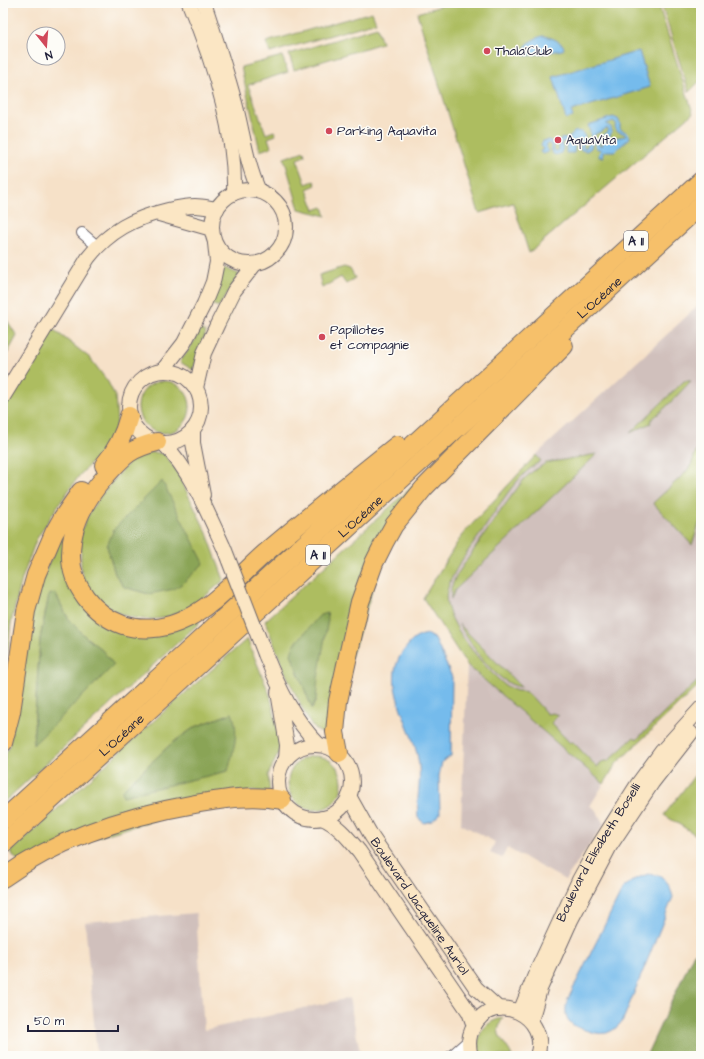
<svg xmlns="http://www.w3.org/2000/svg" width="704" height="1059" viewBox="0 0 704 1059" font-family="'Architects Daughter',sans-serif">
<rect width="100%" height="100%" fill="#fdfcf7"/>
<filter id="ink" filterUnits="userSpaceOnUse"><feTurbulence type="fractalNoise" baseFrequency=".025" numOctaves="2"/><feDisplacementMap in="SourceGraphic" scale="8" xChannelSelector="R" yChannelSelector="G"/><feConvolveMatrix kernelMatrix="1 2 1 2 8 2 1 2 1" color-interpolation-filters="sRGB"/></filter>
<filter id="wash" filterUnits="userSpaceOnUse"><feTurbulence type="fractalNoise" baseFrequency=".012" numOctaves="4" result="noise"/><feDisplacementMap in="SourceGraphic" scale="16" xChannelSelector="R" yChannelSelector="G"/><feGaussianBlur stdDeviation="0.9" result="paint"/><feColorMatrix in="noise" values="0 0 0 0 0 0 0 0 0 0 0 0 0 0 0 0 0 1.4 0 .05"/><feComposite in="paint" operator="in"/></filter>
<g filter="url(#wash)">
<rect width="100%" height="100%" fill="#f6e1c8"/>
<path fill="#d0c0bc" d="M701,303V683L616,764L590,806L595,809L604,824L565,880L507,848L502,858L490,853L495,842L461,824L467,665L423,598L462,535L536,455Z
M196,913L204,1030L349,998L361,1056H97L85,922Z"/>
<path fill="#adbd60" stroke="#68704e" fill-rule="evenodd" d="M305,3H332L307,10Z
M451,3H658L693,113L529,253L513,203L479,213L417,13Z
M661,3H701V80L689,92Z
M372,12L376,22L270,53L266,42Z
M377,27L382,43L294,70L289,54Z
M282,56L288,72L248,85L266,134L274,131L276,135L268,138L271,147L260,151L241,67Z
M304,151L305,156L297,159L306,184L314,181L316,185L307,189L315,210L323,207L326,216L299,209L284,158Z
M344,267L350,269L355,278L346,284L341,277L322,288L319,275Z
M224,268L239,274L219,307L211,304Z
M3,314L17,336L3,361Z
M53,329L90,358L108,382L115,396L117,422L114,438L79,476L57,507L36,540L22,579L11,623L3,688V410Z
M200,329L206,332L193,370L180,362L195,340Z
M684,381H691L666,407L650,421L651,423L630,433Z
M138 407a26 26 0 1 1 52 0a26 26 0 1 1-52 0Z
M701,437V518L692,545L653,503L685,473L691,465Z
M154,452L164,454L175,468L207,533L224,580C206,596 186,613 162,618C130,624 95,608 83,576C80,567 81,558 81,549C81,544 80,538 81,533C89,504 117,476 137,454ZM107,546L149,594L124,587L115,574Z
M450,452L397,513L327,733L324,734C316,731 311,726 307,718L285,672L265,621Z
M597,454L455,590L451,599V588L456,576L502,509L524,479L532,472L546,463Z
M536,455L541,461C514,477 498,508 481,533C469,550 452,571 447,591C440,616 481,663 499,680C504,685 510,689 517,691C520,691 524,691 526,692C532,696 542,709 547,714L552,713L559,715L551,723L570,743L572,741L597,767L604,761H608L634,737L637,739L701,678V683L616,764L604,784L467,665L423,598L462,535Z
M76,505L65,551L114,626L198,621L199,623L3,803V761L9,746L34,595ZM55,593L69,620L87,638L102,650L33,744L40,639L49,595Z
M459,624L464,629L521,687C496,684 471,645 459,624Z
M247,639L270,695L282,746L268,775L270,792L251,791L18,861L10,852L169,707ZM232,713L122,790L172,743L195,727Z
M288 783a27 27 0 1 1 54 0a27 27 0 1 1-54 0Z
M701,767V838L664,815Z
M503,1018C491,1036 506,1041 512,1056H480C473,1038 484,1021 503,1018Z"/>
<path fill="#8aa456" stroke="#566348" d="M162,481L204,563L183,583L174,589L149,594L124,587L115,574L107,546L114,529Z
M55,593L69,620L87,638L102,650L114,665L33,745L40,639L49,595Z
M327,613L328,619L318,678L316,699L312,709L291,654L294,645L320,615Z
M232,713C240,732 233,752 228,771L123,796L122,790L172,743L195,727Z
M694,953H701V1056H646Z"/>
<path fill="#74bbec" stroke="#4b6e94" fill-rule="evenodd" d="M543,36C551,37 557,40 563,45L564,49L562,50L532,55L528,56L525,55V47C530,41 535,38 543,36Z
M639,51L650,87L571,111L573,117L566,119L553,77Z
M613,117L618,119L620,123V129C625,132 629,132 630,138L615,151H607L603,152V157H599V153L601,150L596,148L595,142L597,139L608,132V129L606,128L604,130L595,134L591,148L587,151L581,150L580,147V143L577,140L575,142L574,153H566V143L563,141L561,144L563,148L561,153C556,156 553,155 551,151V145L548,143L546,145L548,152L542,154L540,151L543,150L541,145L543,141L548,140C554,141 554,144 554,149L555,151H558L559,149L558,142C561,136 564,140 569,138C572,133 575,130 581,132C587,136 585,140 583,146L584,148H586C592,140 591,133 588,125ZM613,121L616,123L615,127L617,131L625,134L626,136L607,139L604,140L602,145L600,146L598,143L599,142L610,136L612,131L611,127L606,124Z
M426,634L435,639L452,677L451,756L442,762L439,776L440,814L432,821L424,823L418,818C416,800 421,783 419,766C416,728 376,684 405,649C413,639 414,638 426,634Z
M648,874L661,876L670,887L673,897L623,1020C612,1035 602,1036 585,1030C569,1025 563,1019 567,1001L623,888L635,879Z"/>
</g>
<g filter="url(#ink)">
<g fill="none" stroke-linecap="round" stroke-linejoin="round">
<defs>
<path id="street" d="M82,233L97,246
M451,1056L469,1040"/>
<g id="secondary">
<path d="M189,3C213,61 236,130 234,193"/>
<path d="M204,3C215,36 226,69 235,103C243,133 246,162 259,191"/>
<circle cx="249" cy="227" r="37"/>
<path d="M159,214L212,229"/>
<path d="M163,370L184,343L204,304L213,282L217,262L215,243"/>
<circle cx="165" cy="407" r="36"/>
<path d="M196,388L204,353L218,323L234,291L255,264"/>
<path d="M3,397L88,258C109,231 134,218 168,210C177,208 186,206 195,206C202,206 210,208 217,209"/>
<path d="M193,430V443L203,495"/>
<path d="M163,443C190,470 208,513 224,548"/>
<path d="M265,654C279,688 293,719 319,745"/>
<path d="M278,692L287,745L286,759"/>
<circle cx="315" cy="782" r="37"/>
<path id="s1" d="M349,796L372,837L476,988L499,1009"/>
<path d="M322,818C338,825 348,838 359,851L469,1012L474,1026"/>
<path id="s2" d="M520,1012L535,975L579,880L595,851L637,785L662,751L701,708"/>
<path d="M531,1021L540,989L571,920L610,846L652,783L691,733"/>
<path d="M471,1056C468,1046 468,1036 474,1026C494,989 551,1016 537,1056"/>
</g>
<g id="highway">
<path d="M157,442C128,449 123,457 104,478C85,500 71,525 71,554C70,585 94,615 123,625C141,631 162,629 179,622C213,608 237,578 264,554C307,517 352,481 397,445"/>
<path d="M104,465C117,450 124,435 129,416"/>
<path d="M3,743L11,712L26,611L36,575L54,533L63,517L81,491"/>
<path d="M339,753L335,732L338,701L360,602L374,563L384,543L394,525L424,488L564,346"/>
<path d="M3,820L701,181"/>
<path id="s3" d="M3,844L701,205"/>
<path d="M3,878C60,837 127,816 195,804C224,799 253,794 282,800"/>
</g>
</defs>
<use href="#street" stroke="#6c656c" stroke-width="12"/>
<use href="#secondary" stroke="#6c656c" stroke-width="16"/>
<use href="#highway" stroke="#6c656c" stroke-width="20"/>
<use href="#street" stroke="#fff" stroke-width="10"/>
<use href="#secondary" stroke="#fbe6c4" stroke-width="14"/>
<use href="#highway" stroke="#f6c06b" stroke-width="18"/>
<defs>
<path id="secondary-bridge" d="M224,548L265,654"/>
</defs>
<use href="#secondary-bridge" stroke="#6c656c" stroke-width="16" stroke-linecap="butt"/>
<use href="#secondary-bridge" stroke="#fbe6c4" stroke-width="14"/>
</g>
</g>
<g fill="#d1495b" stroke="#fdfcf7" stroke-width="1.5">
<circle cx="487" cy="51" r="4"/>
<circle cx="329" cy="131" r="4"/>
<circle cx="558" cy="140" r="4"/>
<circle cx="322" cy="337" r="4"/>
</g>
<g text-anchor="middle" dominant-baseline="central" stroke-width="3" stroke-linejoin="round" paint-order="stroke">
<g fill="#fdfcf7" stroke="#646373" stroke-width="1">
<rect x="624" y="231" width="24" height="20" rx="3"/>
<rect x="306" y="545" width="24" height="20" rx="3"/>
</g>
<g font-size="12" font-weight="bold" fill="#22223b">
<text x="636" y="241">A 11</text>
<text x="318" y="555">A 11</text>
</g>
<g font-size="13" fill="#22223b" stroke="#fdfcf7" text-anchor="start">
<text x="495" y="51">Thala'Club</text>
<text x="337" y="131">Parking Aquavita</text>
<text x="566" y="140">AquaVita</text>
<text x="330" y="330">Papillotes<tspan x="330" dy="15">et compagnie</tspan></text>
</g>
<g font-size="13" fill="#22223b" stroke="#fdfcf7">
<text stroke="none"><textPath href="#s3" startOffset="809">L’Océane</textPath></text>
<text stroke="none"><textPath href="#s3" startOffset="485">L’Océane</textPath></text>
<text stroke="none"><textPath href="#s3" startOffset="161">L’Océane</textPath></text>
<text stroke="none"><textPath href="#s2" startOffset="178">Boulevard Elisabeth Boselli</textPath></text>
<text stroke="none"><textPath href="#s1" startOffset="131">Boulevard Jacqueline Auriol</textPath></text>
</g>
</g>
<rect width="704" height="1059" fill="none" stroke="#fdfcf7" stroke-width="16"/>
<g transform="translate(46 46) rotate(163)"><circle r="19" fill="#fdfcf7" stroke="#a5a5ac"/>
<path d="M0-3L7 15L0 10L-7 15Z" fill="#d1495b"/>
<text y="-6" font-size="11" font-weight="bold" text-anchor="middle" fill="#22223b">N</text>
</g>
<path d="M28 1025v6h90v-6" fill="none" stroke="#22223b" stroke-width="2"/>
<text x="34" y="1025" font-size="12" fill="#22223b" stroke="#fdfcf7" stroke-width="3" paint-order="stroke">50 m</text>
</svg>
